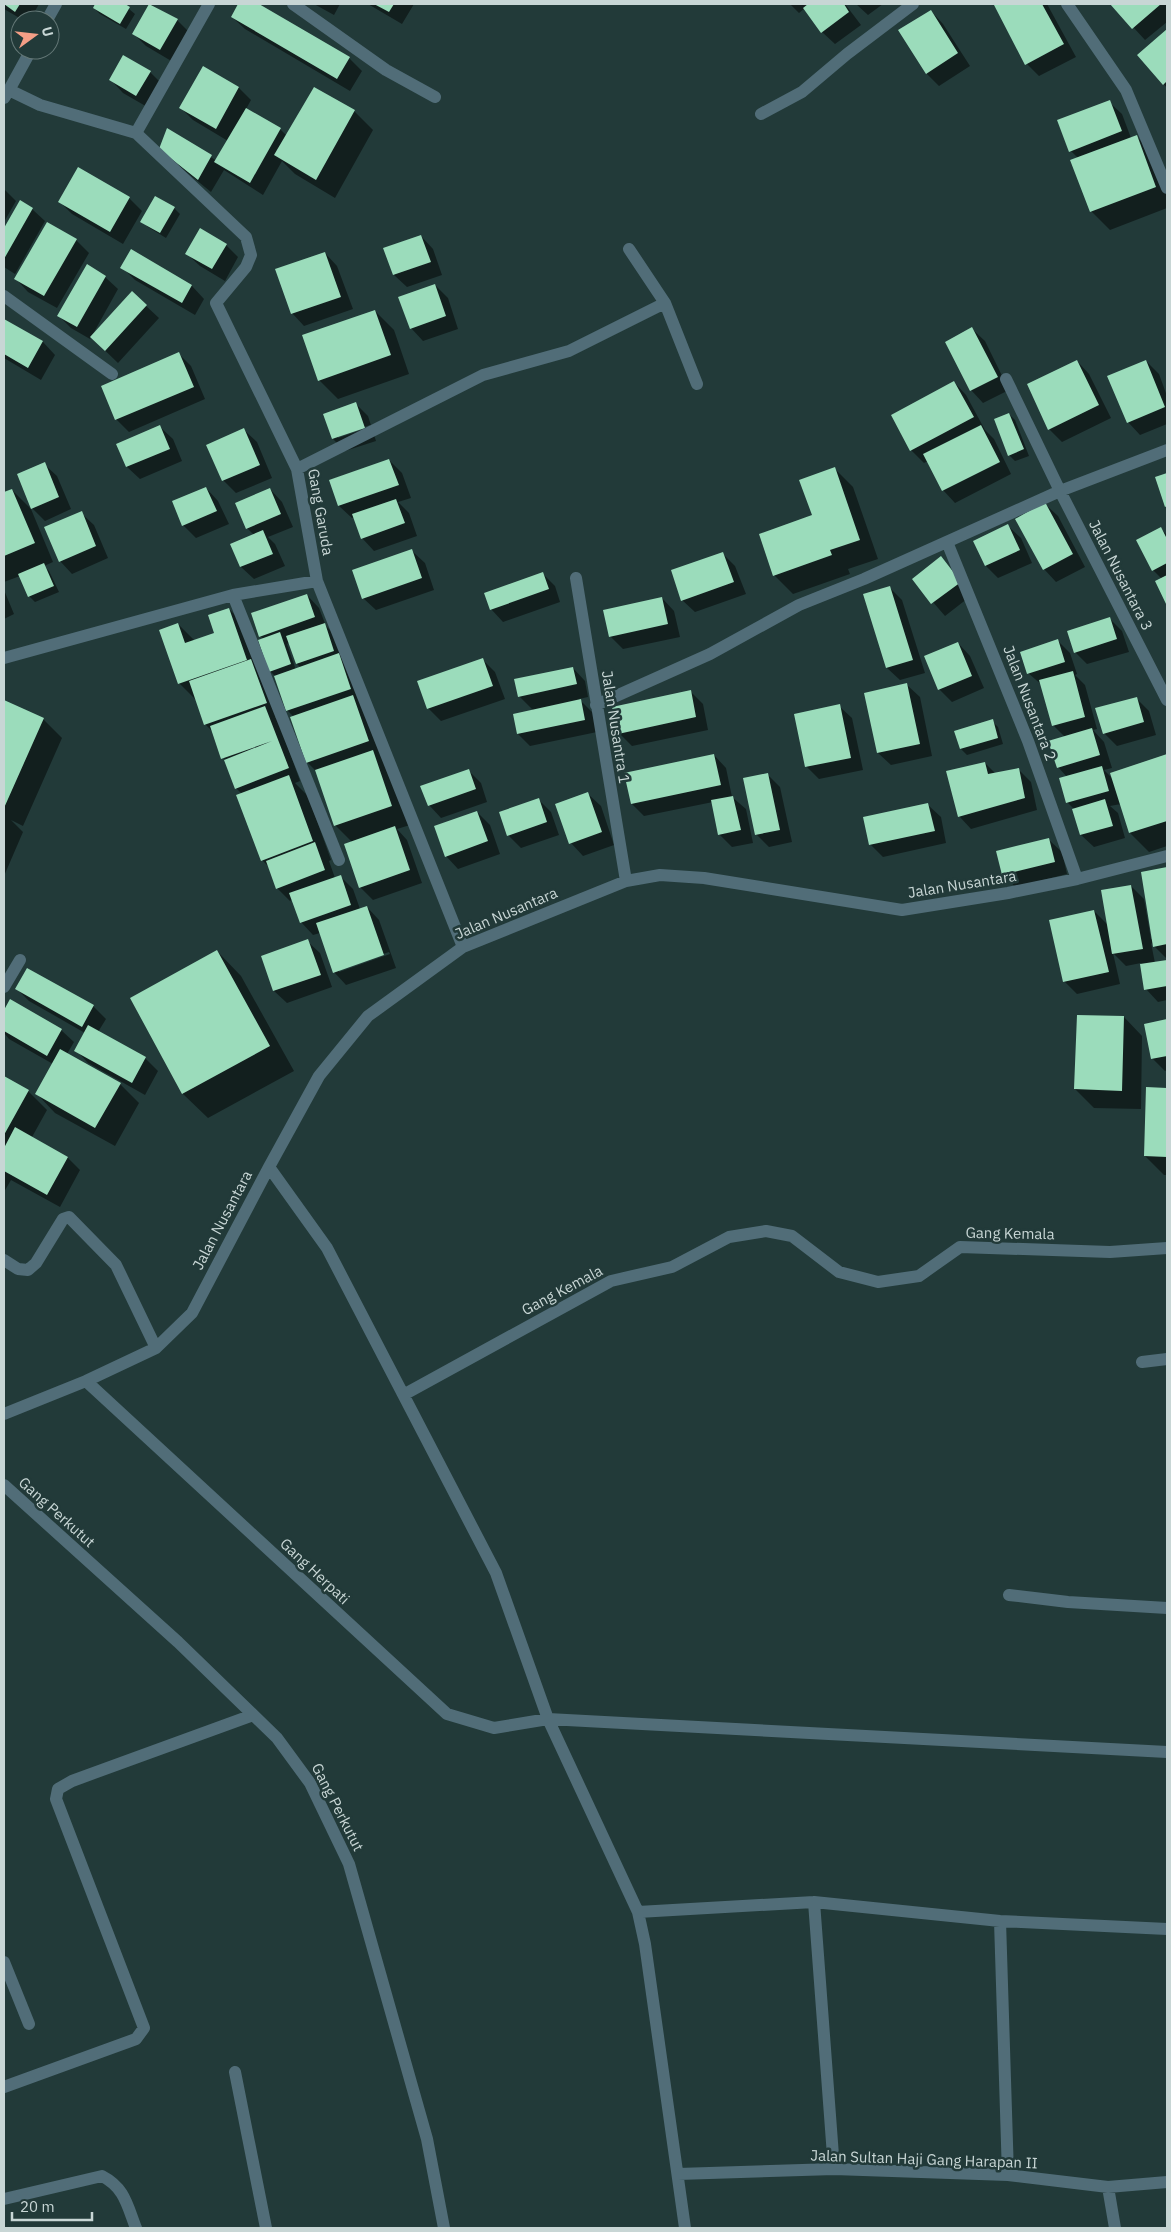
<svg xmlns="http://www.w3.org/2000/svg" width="1171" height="2232" viewBox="0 0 1171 2232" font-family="'IBM Plex Sans',sans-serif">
<rect width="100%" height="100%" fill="#223a39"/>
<path fill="#0007" fill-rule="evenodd" d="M4,4H39L30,20H23L4,9Z
M96,4H123L135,14L126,29L100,14L94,8Z
M150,4L177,20L190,33L173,62L146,46L134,34Z
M239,4H256L349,58L362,71L350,91L245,29L232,17Z
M314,4H340L334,15Z
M368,4H414L402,24Z
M790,4H845L861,25L835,44L822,32L805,8L799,13Z
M856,4H883L868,15Z
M999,4H1047L1076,57L1039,76L1027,64L995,6Z
M1112,4H1167V22L1145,40Z
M931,11L943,24L970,66L939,86L927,74L900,31Z
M1167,31V88L1139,55Z
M204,68L239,88L251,100L246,109L280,129L287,136L314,88L354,111L373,130L335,198L295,174L282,161L263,195L224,170L211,192L173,161L167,130L217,161L228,141L193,120L181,108Z
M150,72L162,84L149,108L123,93L111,80Z
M1109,102L1122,114L1131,138L1136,136L1155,155L1167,187V208L1110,230L1091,211L1078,158L1071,151Z
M4,189L16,201L4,222Z
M156,197L174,208L180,214L166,238L148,227L142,221Z
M129,198L142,211L123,244L72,214L60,202Z
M20,202L32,209L45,221L15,274L4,267V230Z
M421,236L433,249L442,275L407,287L394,275Z
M76,240L89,253L57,308L28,292L16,279Z
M226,245L238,257L225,281L200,266L187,254Z
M132,251L192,286L204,299L195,315L135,280L122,267Z
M325,253L337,266L353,309L304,326L292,313Z
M105,277L118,289L93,334L132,293L159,318L118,363L91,337L90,339L71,328L59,316Z
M435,285L448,298L458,329L423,341L411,328Z
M375,311L394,330L409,374L338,399L319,380Z
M4,320L43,342L55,355L41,380L4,358Z
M972,329L985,341L1009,390L983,403L971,390Z
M179,354L191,366L205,399L129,432L116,419Z
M1077,361L1089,374L1111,418L1062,442L1049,429L1028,385Z
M1146,361L1159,374L1167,396V424L1140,435L1128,422Z
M954,382L966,395L985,430L994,439L1011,474L955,503L943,490L928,461L924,463L911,450Z
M356,404L368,416L376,441L345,451L333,439ZM370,425L371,427L338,438V436Z
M1009,414L1015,420L1029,456L1015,461L1009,455Z
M160,427L173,439L182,461L140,479L127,467L118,444Z
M244,430L257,442L272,478L236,493L223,480Z
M389,460L402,473L411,498L398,502L409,513L417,536L374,551L362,538L355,517L352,518L339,506L330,480Z
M44,464L57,476L71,509L45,521L32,508Z
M834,468L853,487L878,559L848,569L850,574L793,594L774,575L814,516Z
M206,488L218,501L229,524L196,538L183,525Z
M270,489L282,502L293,527L268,537L275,544L285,566L254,579L241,567L232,545L254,535L247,528Z
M12,490L31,509L53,562L44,566L49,571L59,592L35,602L29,596L20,576L4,582V494Z
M1045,504L1058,516L1085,567L1056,582L1044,569Z
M81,513L94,525L108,558L72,574L60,561Z
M1008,526L1021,538L1032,563L998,578L986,566L975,541Z
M1161,529L1167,535V603L1157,581L1162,579L1153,570Z
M412,551L425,563L434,590L376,610L363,598Z
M723,554L735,566L746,594L695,612L682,600Z
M941,557L972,595L945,616L913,579Z
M542,573L555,586L560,602L503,622L491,609Z
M890,588L902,600L925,673L900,680L887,668L865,595Z
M4,590L14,614L4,619Z
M307,595L319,608L326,626L337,637L410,825L397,829L407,840L422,883L373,900L360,887L352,842L335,825L317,772L307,762L294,717L287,710L276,677L270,671L264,639L260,636ZM290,642L297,664L301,668L296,670L287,644Z
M662,598L674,611L680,637L623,649L610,636Z
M229,609L248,628L279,716L275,717L278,720L300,781L295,783L308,796L331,860L329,861L335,878L340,876L353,889L360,909L367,907L379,920L396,968L346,985L334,972L320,933L313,935L301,922L293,899L290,901L277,888L270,868L262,860L242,794L236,788L214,733L205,724L198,702L179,683L178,624L195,641L216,634ZM389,952L390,954L339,972V969Z
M1110,619L1122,631L1129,652L1087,664L1075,652Z
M1058,641L1070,653L1077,674L1075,675L1085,685L1097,729L1093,730L1104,742L1112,768L1104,770L1113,779L1111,773L1167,756V846L1149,852L1130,833L1121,804L1110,806L1118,813L1125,838L1094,847L1081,835L1075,810L1067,802V777L1058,767L1065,737L1053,725L1042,685L1028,673Z
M958,643L970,656L984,688L952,702L939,689L926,657Z
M483,660L495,672L505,699L441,721L428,708Z
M573,668L585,681L588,697L579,699L593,713L597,732L530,746L518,734L533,710L519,696Z
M907,685L920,697L932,756L891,765L878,753Z
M690,691L703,704L708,730L632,746L619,733Z
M1136,698L1149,711L1156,735L1117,746L1104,733Z
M4,702L43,719L62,738L23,826L11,820L23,832L4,876Z
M839,706L852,718L863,770L819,779L807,767L795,715Z
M992,721L998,727L1003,744L967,755L961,749L956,732Z
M714,755L726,768L732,797L746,809L753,843L732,847L719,834L713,802L644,816L632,804Z
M985,763L996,774L1018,769L1031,782L1037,810L971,829L959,816Z
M469,771L481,783L487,802L441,818L429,805Z
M767,774L780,787L792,842L769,847L756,834Z
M588,794L601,806L614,845L583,856L571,843Z
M539,800L551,812L559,835L521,848L509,836L501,813Z
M928,805L941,817L946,843L883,857L870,844Z
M477,812L490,825L500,854L458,869L446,856Z
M1049,840L1062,852L1067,874L1015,887L1003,874Z
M1167,869V959L1151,943L1155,963L1167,961V1000L1158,1002L1146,989L1141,963L1126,966L1113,953L1120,984L1077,994L1064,981L1094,911L1109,926L1131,886L1144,899L1151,939H1153L1143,873Z
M307,941L320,953L332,987L287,1003L274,991Z
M217,951L241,976L294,1071L208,1118L183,1094L131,998Z
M28,969L93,1006L106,1019L98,1032L145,1058L158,1071L145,1095L88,1063L76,1050L85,1033L29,1001L17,989Z
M11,1001L61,1030L74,1042L67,1054L120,1084L139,1103L115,1146L55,1113L37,1094L53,1064L9,1039L4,1033V1013Z
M1124,1017L1142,1036L1141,1109L1094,1108L1075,1089Z
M1167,1020V1070L1165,1071L1152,1058L1145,1025Z
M4,1078L28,1091L47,1110L32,1137L68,1158L80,1170L60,1207L11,1180L4,1192Z
M1147,1088L1167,1089V1175H1164L1145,1156Z"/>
<path fill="#9bdcbb" d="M4,4H20L15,12Z
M95,4H125L130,7L120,24L93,8Z
M149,4L178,19L160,50L132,34Z
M238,4H259L350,57L337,79L231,17Z
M374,4H394L389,12Z
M808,4H844L849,12L821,33L803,8Z
M996,4H1042L1064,44L1025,65L994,5Z
M1110,4H1161L1132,29Z
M931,10L958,53L926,74L898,30Z
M1167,29V81L1163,85L1137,55Z
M123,55L151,71L136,96L109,80Z
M203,66L239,87L216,129L179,108Z
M314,87L355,110L316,180L274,155Z
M1110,100L1122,131L1069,152L1057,120Z
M246,108L281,128L250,183L214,162Z
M167,128L212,155L198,180L159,149Z
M1137,135L1156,187L1090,212L1070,160Z
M78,167L130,197L110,232L58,202Z
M155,196L175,207L160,233L140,222Z
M20,200L33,208L4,259V228Z
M47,222L77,239L44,296L14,279Z
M200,228L227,244L212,269L185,254Z
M421,235L431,262L393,275L383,248Z
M131,249L192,285L182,303L120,268Z
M325,252L341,297L291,314L275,269Z
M87,264L106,276L77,327L57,316Z
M435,284L446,316L410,329L398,297Z
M132,291L147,305L105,351L90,337Z
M375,310L391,355L318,381L302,335Z
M4,319L43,341L28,368L4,354Z
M972,327L998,377L970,391L945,342Z
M179,352L194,387L115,420L101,386Z
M1077,360L1099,405L1048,430L1027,384Z
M1146,360L1165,407L1127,423L1107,376Z
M954,381L974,417L910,451L891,415Z
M356,402L365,428L332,439L323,414Z
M1009,413L1024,449L1008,456L994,419Z
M160,425L170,449L126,467L116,444Z
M981,425L1000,462L942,491L923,454Z
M244,428L260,465L222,481L206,445Z
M389,459L399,485L338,506L329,480Z
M45,462L59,497L31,509L17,474Z
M835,467L860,540L830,550L832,555L773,576L759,534L812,515L799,480Z
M1167,473V506L1165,507L1155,477Z
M206,487L217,511L182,526L172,501Z
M270,488L281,514L246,529L235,503Z
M12,489L35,543L4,556V492Z
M396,499L405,523L361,539L352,514Z
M1045,502L1073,554L1043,570L1015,519Z
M82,511L96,546L59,562L44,527Z
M1008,524L1020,550L985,566L973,541Z
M1161,527L1167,539V563L1152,571L1136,540Z
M263,530L273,554L240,567L230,544Z
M412,549L422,578L362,599L352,570Z
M723,552L734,582L681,601L671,570Z
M941,556L961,582L931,604L912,579Z
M44,563L54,586L28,597L18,574Z
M543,572L549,589L490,610L484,593Z
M1167,575V606L1155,581Z
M890,586L913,660L886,668L863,594Z
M307,594L315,617L259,637L251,613Z
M662,597L668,624L609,637L603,610Z
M229,608L247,660L178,684L159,630L178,623L185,643L214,633L208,615Z
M1110,617L1117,639L1074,653L1067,631Z
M325,623L334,651L296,664L286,636Z
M280,632L291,664L269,672L258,640Z
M1058,639L1065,662L1027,674L1020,652Z
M958,642L972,676L938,690L924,656Z
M339,653L351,689L286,711L274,676Z
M483,658L493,686L427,709L417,681Z
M251,659L267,703L204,725L189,681Z
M573,667L577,684L518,697L514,679Z
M1073,671L1085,717L1052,726L1039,680Z
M907,683L920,744L877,753L864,693Z
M691,690L696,717L618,734L612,707Z
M353,695L369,741L306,763L290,717Z
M1137,697L1144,722L1103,734L1095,708Z
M581,699L585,720L517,734L513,714Z
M4,700L44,718L4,808Z
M840,704L851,758L805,767L794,714Z
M265,706L289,768L235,789L224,760L272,741L221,759L210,726Z
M993,719L998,738L960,749L954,731Z
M1092,728L1100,755L1057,768L1048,741Z
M373,750L392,806L334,826L315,770Z
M714,754L721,785L631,804L624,773Z
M1167,754V821L1129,833L1110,773Z
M985,762L988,774L1019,768L1025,798L958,817L946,771Z
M1102,766L1109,791L1066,803L1059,778Z
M469,769L476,789L428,806L420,786Z
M768,773L780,830L755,835L743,778Z
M289,775L313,841L261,861L236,795Z
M588,792L602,832L569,844L555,804Z
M733,796L741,830L718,835L711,800Z
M539,798L547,822L507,836L499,812Z
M1105,799L1113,826L1080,835L1072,809Z
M928,803L935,831L869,845L863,817Z
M477,811L488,841L445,857L434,826Z
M395,826L410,870L359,888L344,844Z
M1049,838L1055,862L1002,875L996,851Z
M315,842L325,870L276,889L266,861Z
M1167,867V944L1153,947L1141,872Z
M341,875L351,905L300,923L289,893Z
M1131,885L1143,949L1112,954L1101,890Z
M367,906L384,955L333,973L316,923Z
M1094,910L1109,972L1063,982L1049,920Z
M308,939L321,975L273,991L261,956Z
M217,950L270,1046L182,1094L130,998Z
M1167,960V986L1144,990L1140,964Z
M27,968L94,1005L82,1027L15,989Z
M10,999L62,1029L47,1056L4,1031V1010Z
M1077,1015L1124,1016L1122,1091L1074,1089Z
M1167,1019V1056L1151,1059L1144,1024Z
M88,1025L146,1057L132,1083L74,1051Z
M60,1049L121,1083L95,1128L35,1094Z
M4,1076L29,1090L4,1135Z
M1146,1087L1167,1088V1157L1144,1156Z
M15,1127L68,1157L47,1195L4,1171V1148Z"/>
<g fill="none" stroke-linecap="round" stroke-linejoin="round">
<path stroke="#516d78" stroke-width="12" d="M293,4L386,70L435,97
M1067,4L1126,90L1167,188
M47,20L56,4
M9,90L31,50
M4,98L9,90L40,105L136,133L246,237L251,255L246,267L216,303L297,469L317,581L463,947
M761,114L802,92L847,54L913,4
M136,133L209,4
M629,249L665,303L697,384
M4,296L112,374
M1006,379L1060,491L1167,700
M297,469L483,375L569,351L665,303
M947,542L1028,741L1077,879
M576,578L626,881
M233,595L339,860
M4,658L233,595L317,581
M596,705L710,654L799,605L864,579L1060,491L1167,450
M4,987L20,960
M269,1167L327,1248L496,1573L548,1719L638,1912L645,1944L685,2228
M4,1260L18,1269L28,1270L36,1263L63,1219L69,1217L116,1265L156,1348
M1142,1362L1167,1359
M86,1381L447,1714L494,1728L548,1719L1167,1752
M405,1394L611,1281L672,1267L729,1237L766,1231L792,1236L839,1272L878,1282L919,1276L960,1247L1110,1252L1167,1248
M4,1414L86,1381L156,1348L192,1313L269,1167L319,1076L368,1016L463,947L626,881L660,875L704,878L902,910L1008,893L1077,879L1167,856
M4,1485L178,1642L277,1738L310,1783L349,1864L427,2139L444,2228
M1009,1595L1068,1602L1167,1608
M814,1902L834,2169
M638,1912L814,1902L1000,1921L1167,1929
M1000,1921L1008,2175
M4,1962L29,2024
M235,2072L266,2228
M4,2087L136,2039L144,2028L56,1799L58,1789L72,1781L253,1715
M678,2174L834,2169L1008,2175L1108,2187L1167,2182
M1108,2187L1115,2228
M4,2199L102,2176C125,2188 127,2205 136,2228"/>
</g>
<g text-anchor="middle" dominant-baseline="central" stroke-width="5" stroke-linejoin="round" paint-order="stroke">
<g font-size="15" fill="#c8d6d5" stroke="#223a39">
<text transform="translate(321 512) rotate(80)">Gang Garuda</text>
<text transform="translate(1121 575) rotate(63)">Jalan Nusantara 3</text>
<text transform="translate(1030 703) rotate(69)">Jalan Nusantara 2</text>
<text transform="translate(616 727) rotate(81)">Jalan Nusantra 1</text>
<text transform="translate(962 884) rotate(-9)">Jalan Nusantara</text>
<text transform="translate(506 913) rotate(-23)">Jalan Nusantara</text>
<text transform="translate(222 1220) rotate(-62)">Jalan Nusantara</text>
<text transform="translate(1010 1233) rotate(1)">Gang Kemala</text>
<text transform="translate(562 1290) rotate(-28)">Gang Kemala</text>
<text transform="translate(57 1512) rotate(42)">Gang Perkutut</text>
<text transform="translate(315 1571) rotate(43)">Gang Herpati</text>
<text transform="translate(338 1807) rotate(63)">Gang Perkutut</text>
<text transform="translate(924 2159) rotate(2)">Jalan Sultan Haji Gang Harapan II</text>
</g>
</g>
<rect width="1171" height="2232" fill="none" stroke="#c8d6d5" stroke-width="10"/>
<g transform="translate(35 35) rotate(75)"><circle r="24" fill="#223a39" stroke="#647877"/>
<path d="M0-4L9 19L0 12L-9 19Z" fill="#f49e86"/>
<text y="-8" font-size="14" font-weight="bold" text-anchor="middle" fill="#c8d6d5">U</text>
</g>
<path d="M12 2212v8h80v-8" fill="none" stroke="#c8d6d5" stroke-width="2.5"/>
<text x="20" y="2212" font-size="15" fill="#c8d6d5" stroke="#223a39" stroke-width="4" paint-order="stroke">20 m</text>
</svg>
